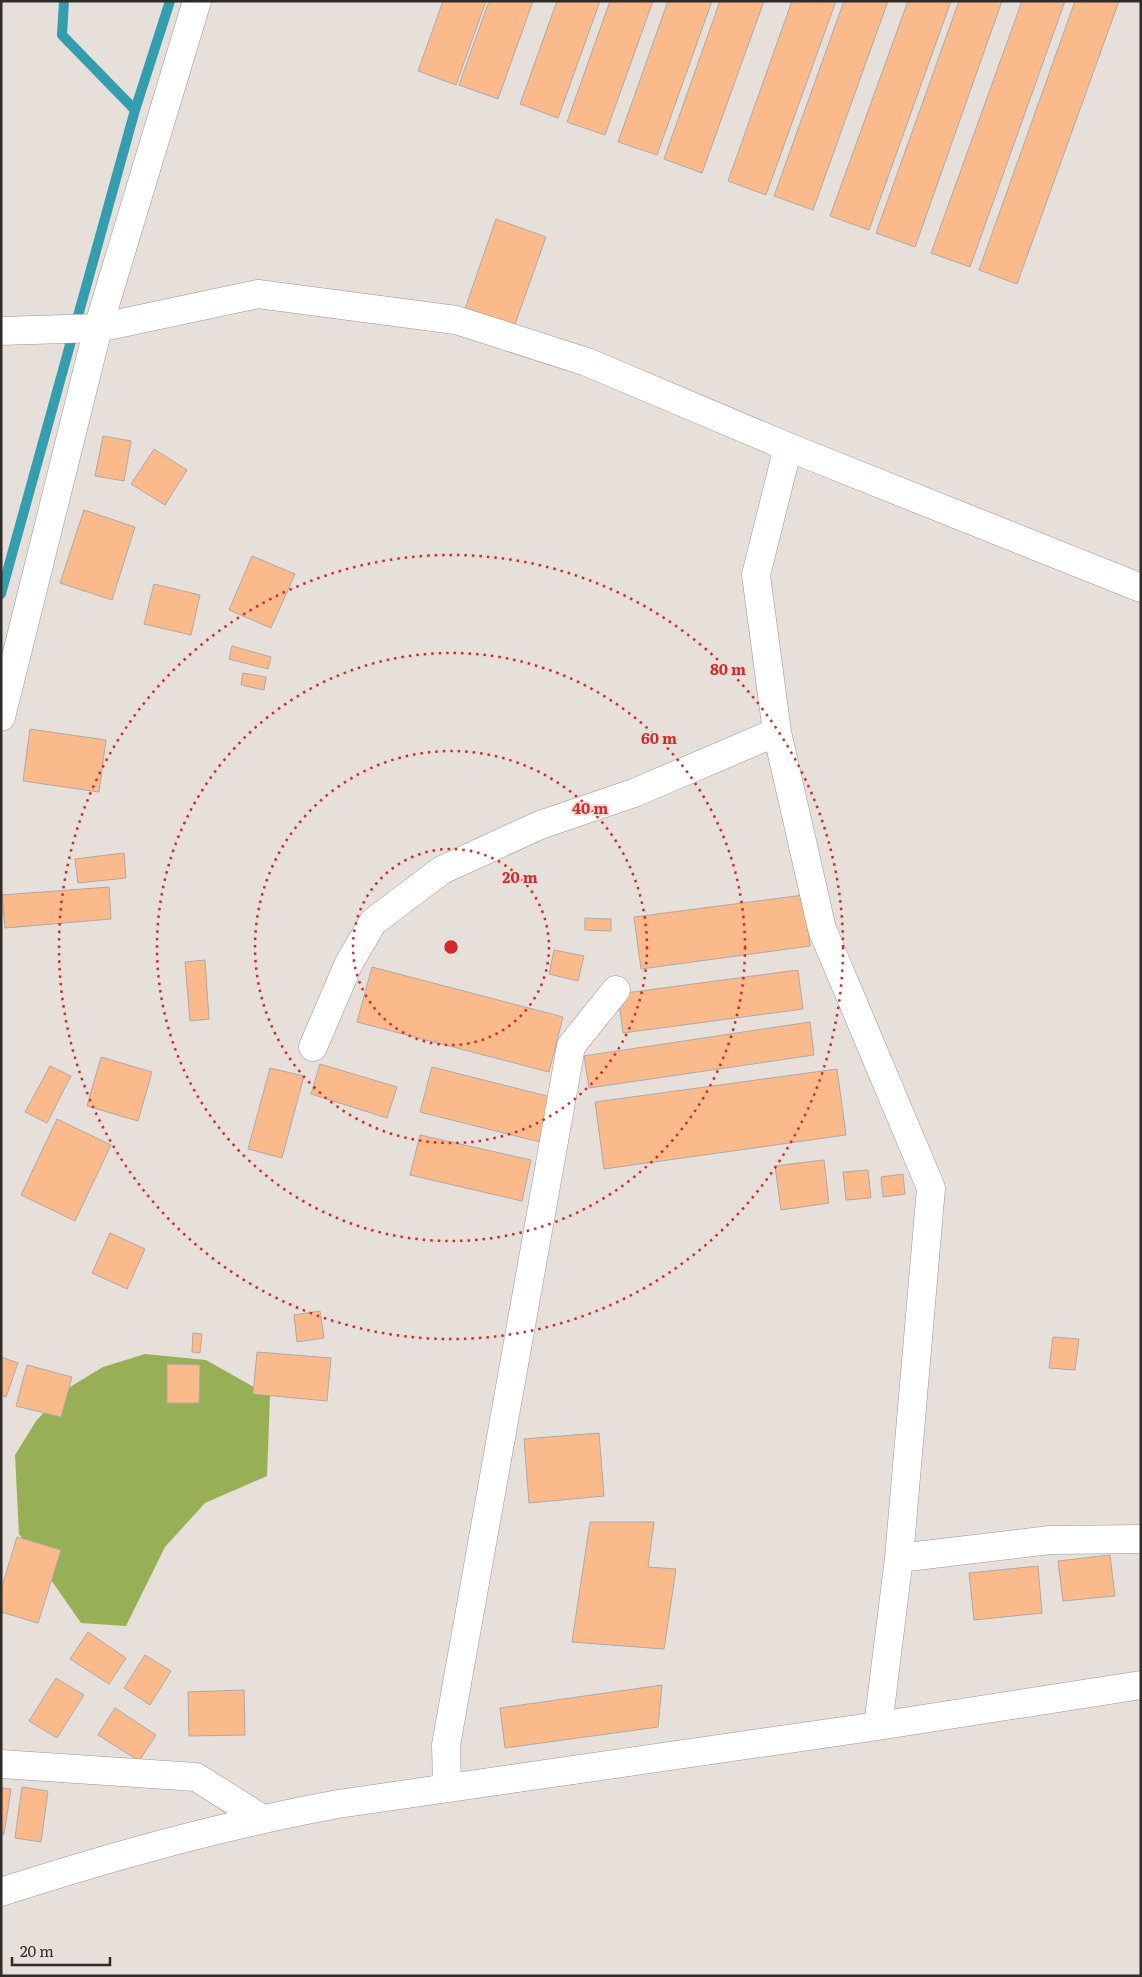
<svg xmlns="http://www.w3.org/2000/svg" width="1142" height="1977" viewBox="0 0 1142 1977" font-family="Literata,serif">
<rect width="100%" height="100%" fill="#e6dfda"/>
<path fill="#98b055" d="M145,1354L206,1360L270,1396L267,1476L205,1503L165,1547L126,1626L81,1623L19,1534L15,1455L36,1421L65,1390L103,1367Z"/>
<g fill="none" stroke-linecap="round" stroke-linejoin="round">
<path stroke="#349eae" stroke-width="10" d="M64,1L62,35L135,110
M1,594L135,110L170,1"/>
</g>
<path fill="#faba8b" stroke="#b0a9a5" d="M443,1H486L456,85L418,71Z
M489,1H533L498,99L459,85Z
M557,1H600L558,118L520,104Z
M610,1H653L605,135L567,122Z
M668,1H712L657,155L618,142Z
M720,1H764L702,173L664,159Z
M792,1H836L766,195L728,181Z
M844,1H888L813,210L774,196Z
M908,1H951L869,230L830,216Z
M959,1H1002L915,247L876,233Z
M1022,1H1065L970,267L931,253Z
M1075,1H1119L1017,284L979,270Z
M496,219L546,237L514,327L465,309Z
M103,436L131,441L124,481L95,476Z
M154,449L187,470L165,505L131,484Z
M84,510L135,527L112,600L60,583Z
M252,556L295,574L271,628L229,610Z
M154,584L200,595L191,635L144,624Z
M232,646L271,657L268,669L229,659Z
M243,673L266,677L264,690L241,685Z
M30,729L106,740L99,792L23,781Z
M124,853L126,878L78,883L75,859Z
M109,887L111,919L5,928L2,895Z
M804,895L810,946L641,969L634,917Z
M585,918L611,919V931L585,930Z
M554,950L584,956L578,981L549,974Z
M205,960L209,1019L190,1021L185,962Z
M372,967L563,1017L549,1072L357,1022Z
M798,970L803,1009L623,1033L618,994Z
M810,1022L814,1055L589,1088L584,1056Z
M101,1057L152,1072L138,1121L87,1106Z
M320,1064L397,1087L387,1118L311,1094Z
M50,1066L71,1076L47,1123L25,1112Z
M432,1067L551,1097L540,1142L420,1112Z
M270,1068L304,1076L282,1158L248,1149Z
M837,1069L846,1135L604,1169L595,1102Z
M57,1119L111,1145L75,1221L21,1195Z
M420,1135L531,1160L522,1201L410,1175Z
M824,1160L829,1203L781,1210L775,1166Z
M868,1170L871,1198L846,1200L843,1172Z
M903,1174L905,1194L883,1197L881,1177Z
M110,1233L145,1249L127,1289L92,1273Z
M320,1311L324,1338L297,1342L294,1315Z
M193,1333L202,1334L200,1353L192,1352Z
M1053,1337L1079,1339L1075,1370L1049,1368Z
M257,1352L331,1358L327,1401L253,1394Z
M1,1357L18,1363L6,1397L1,1395Z
M167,1364L200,1365L199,1403H167Z
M27,1365L72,1377L61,1417L16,1406Z
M599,1433L604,1496L529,1503L524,1439Z
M590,1522H654L648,1567L676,1569L664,1649L572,1642Z
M17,1537L61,1550L38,1623L1,1612V1590Z
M1110,1555L1115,1596L1063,1601L1058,1561Z
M1038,1566L1042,1613L974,1620L969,1573Z
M88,1632L126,1658L109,1684L70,1659Z
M145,1655L171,1671L150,1705L124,1688Z
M56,1678L84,1695L57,1738L29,1721Z
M662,1685L658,1727L505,1748L500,1708Z
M244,1690L245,1735L189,1736L188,1692Z
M115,1708L156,1735L139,1761L98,1735Z
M22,1787L48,1791L41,1842L15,1838Z
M1,1788L11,1789L4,1834H1Z"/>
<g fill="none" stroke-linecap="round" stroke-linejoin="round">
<defs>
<path id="minor" d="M1,331L98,328L258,294L456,320L587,362L788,447L1141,588
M788,447L756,575L777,732L822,929L931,1188L899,1558L878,1726
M1,717L98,328L197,1
M313,1047L349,963L373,922L442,870L540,825L634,793L777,732
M899,1558L1050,1540L1141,1539
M1,1764L196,1777L261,1818
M447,1787L446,1745L571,1046L616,990
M1,1892C112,1856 223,1825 338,1804L878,1726L1141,1685"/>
</defs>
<use href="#minor" stroke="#9c9691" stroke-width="29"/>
<use href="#minor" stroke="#fff" stroke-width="28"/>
</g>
<g fill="none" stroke="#d62828" stroke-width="2.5" stroke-dasharray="2.5 5">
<circle cx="451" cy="947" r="98"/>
<circle cx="451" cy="947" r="196"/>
<circle cx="451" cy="947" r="294"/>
<circle cx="451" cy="947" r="392"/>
</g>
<circle cx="451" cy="947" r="8" fill="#d62828" stroke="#e6dfda" stroke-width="2.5"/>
<g font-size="15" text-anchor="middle" font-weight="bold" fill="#d62828" stroke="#e6dfda" stroke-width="4" stroke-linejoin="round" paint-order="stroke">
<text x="728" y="675">80 m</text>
<text x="659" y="744">60 m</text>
<text x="590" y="814">40 m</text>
<text x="520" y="883">20 m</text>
</g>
<rect width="1142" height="1977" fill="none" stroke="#2e2b29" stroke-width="5"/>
<path d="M12 1957v8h98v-8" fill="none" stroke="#2e2b29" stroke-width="2.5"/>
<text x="20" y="1957" font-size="15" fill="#2e2b29" stroke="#e6dfda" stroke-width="4" paint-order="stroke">20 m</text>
</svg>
